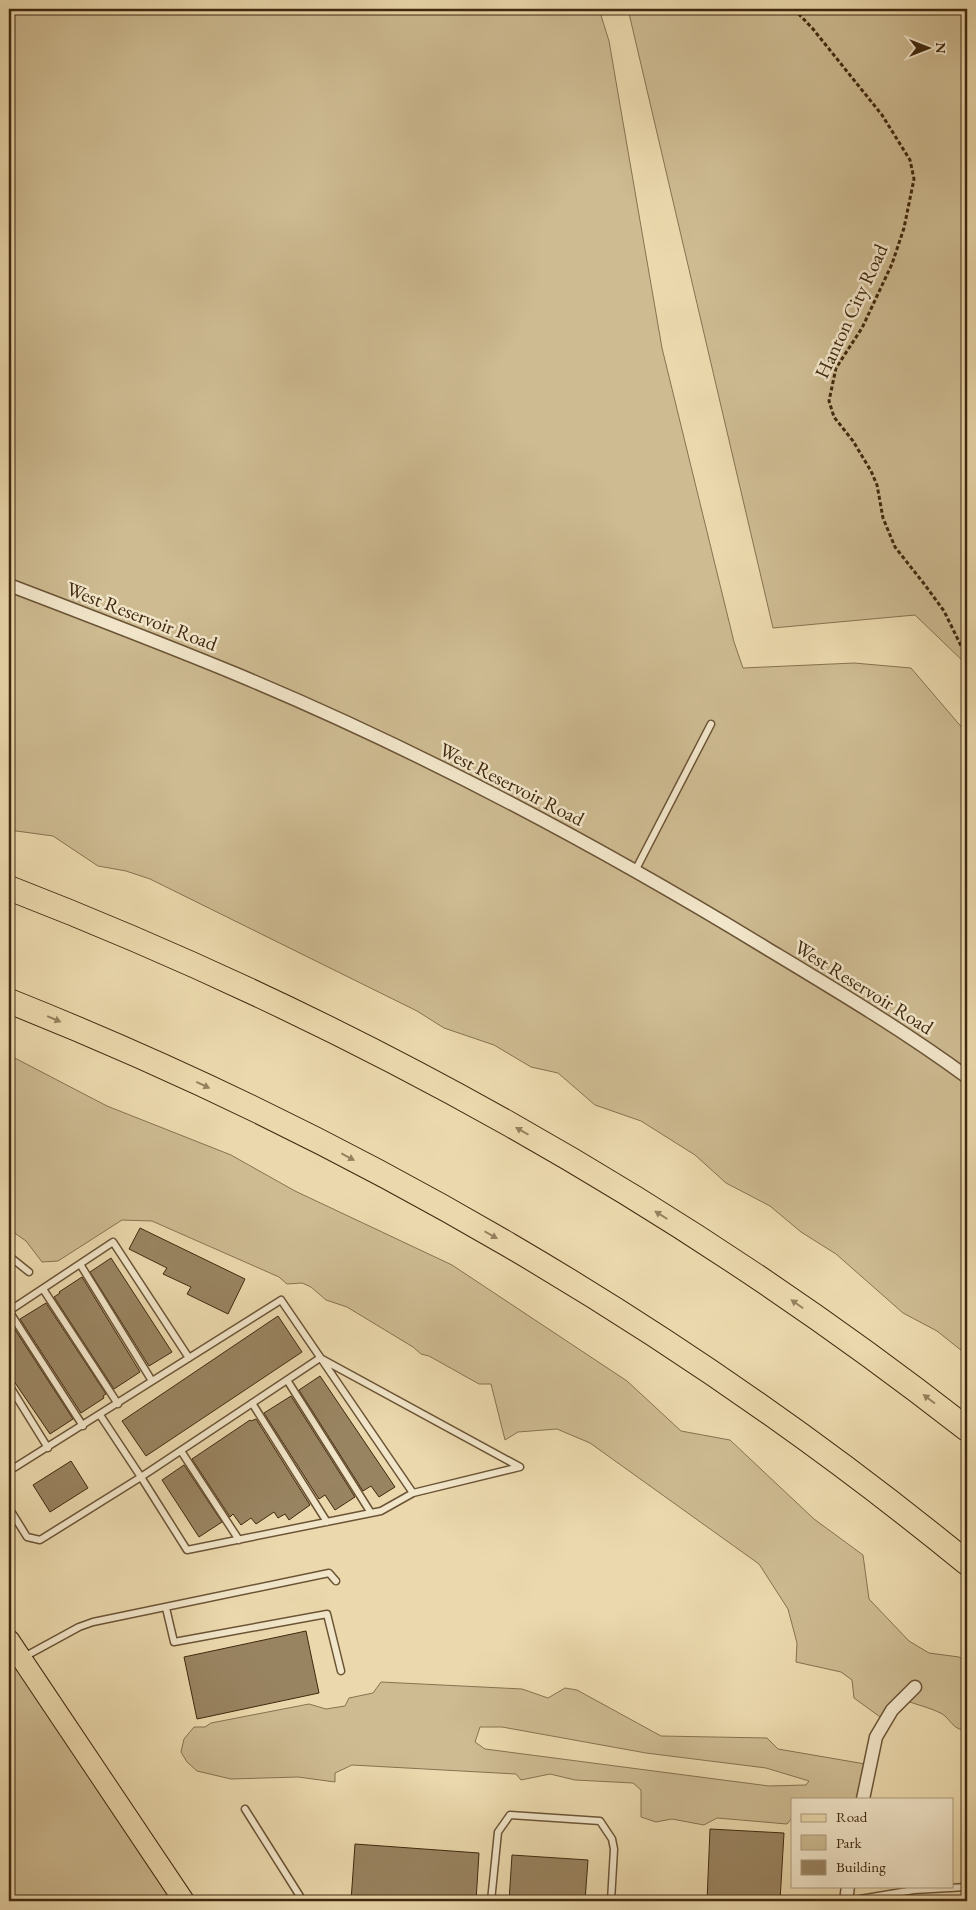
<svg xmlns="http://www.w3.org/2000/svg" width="976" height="1910" viewBox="0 0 976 1910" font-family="'EB Garamond',serif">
<rect width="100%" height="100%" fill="#ebd9ad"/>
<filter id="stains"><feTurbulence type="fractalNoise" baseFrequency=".004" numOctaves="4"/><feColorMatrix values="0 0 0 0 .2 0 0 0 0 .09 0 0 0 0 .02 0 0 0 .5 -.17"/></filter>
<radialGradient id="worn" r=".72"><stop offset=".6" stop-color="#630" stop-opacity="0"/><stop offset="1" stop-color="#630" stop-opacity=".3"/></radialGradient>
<path fill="#cebb92" stroke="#877250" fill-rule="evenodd" d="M9,9H599L609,41L662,348L734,642L743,668L854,663L911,668L964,730L967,739V1355L937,1331L903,1313L836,1254L801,1232L770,1206L726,1183L695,1155L641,1121L595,1105L558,1073L531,1067L494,1045L444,1028L417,1011L150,879L126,871L98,866L53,836L9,830Z
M628,9H967V665L915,615L773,628Z
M9,1055L107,1106L231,1155L295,1191L452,1265L627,1381L681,1431L730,1440L814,1519L863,1555L869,1599L909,1641L929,1653L959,1657L967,1662V1730C956,1731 952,1723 945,1716C939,1710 914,1704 904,1700L883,1719L854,1698L852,1680L841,1672L796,1662L797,1643L788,1609L759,1564L590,1443L557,1429L518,1432L505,1440L491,1384H479L429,1356L421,1354L413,1347L347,1307L326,1300L311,1287L302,1283L287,1284L279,1277L152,1221L122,1220L58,1261L42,1262L26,1241L9,1229Z
M9,1642L182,1901H9Z
M381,1682L522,1689L548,1698L565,1688L577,1690L661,1736L767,1738L778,1749L871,1765L865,1799H792V1818L787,1824L717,1818L704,1825L672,1819L656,1822L641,1817V1790L633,1783L575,1780L550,1774L521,1780L516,1774L352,1765L335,1773V1782L298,1777L231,1779L197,1771L187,1762L181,1752L184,1739L194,1727H205L211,1723L309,1704L326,1709L345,1706L349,1698L373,1693ZM480,1727H502L646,1753L766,1768L809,1781L806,1785L769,1786L485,1749L475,1742Z"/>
<path fill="#998461" stroke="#40280e" d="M140,1228L245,1279L228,1314L187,1294L191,1287L163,1274L167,1268L129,1249Z
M111,1258L172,1352L149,1366L90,1272Z
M82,1277L140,1372L114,1389L54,1297L60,1293L59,1292Z
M46,1303L106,1394L103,1396L104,1398L81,1413L20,1319Z
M278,1316L302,1352L146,1456L122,1421Z
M12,1325L73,1419L50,1434L9,1374V1327Z
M320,1376L395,1487L379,1497L371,1486L363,1491L299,1390Z
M291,1396L355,1497L335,1510L325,1495L319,1499L264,1413Z
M256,1419L310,1505L289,1520L285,1514L278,1518L274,1512L256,1524L251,1518L241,1525L233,1514L230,1517L192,1459L250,1420L251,1421Z
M71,1461L88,1488L50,1512L33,1485Z
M184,1465L222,1522L199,1537L162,1480Z
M306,1631L319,1693L197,1719L184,1657Z
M710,1829L784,1833L780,1901H707Z
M355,1844L479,1853L476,1901H351Z
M512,1855L588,1860L585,1901H509Z"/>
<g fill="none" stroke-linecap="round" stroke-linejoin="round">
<defs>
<path id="service" d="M635,871L711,724
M9,1256L29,1272
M80,1264L152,1381
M43,1289L118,1404
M9,1311L113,1242L189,1358
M9,1311L83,1426
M287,1380L371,1513
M9,1385L48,1448
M252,1403L327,1522
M181,1451L239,1540
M9,1471L281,1300L413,1493L520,1467L320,1358L141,1477L100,1415
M9,1508L27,1537L40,1540L141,1477L187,1550L381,1511L413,1493
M166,1608L174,1642L327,1614L341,1671
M24,1657L79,1627L93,1622L329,1573L336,1581
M245,1809L303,1901
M491,1901L498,1832L510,1815L600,1821L612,1839L614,1849L611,1901
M848,1901L914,1890L967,1887"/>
<path id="minor" d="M9,585C85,614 161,643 236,674C419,750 597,845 766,948C834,989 903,1030 967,1077
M863,1799L876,1737L892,1710L915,1687
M846,1901L848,1886"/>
<path id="primary" d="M9,1640L184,1901"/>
<path id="motorway" d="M9,888C352,1021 677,1202 967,1429
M9,1001C353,1138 680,1328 967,1563"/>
</defs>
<use href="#service" stroke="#6b5436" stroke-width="9"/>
<use href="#minor" stroke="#6b5436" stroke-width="15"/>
<use href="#primary" stroke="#40280e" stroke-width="22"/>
<use href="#motorway" stroke="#40280e" stroke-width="26"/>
<path stroke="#40280e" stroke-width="3" stroke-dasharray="4 2.5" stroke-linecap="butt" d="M794,9L813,29L882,115L910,160L914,179L904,228L892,264L862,328L836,368L829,401L834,417L853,441L871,471L877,485L883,518L895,547L925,585L944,611L967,658"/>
<use href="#service" stroke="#f2e6ca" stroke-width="6"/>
<use href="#minor" stroke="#f2e6ca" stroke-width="12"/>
<use href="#primary" stroke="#ebd9ad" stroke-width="20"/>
<use href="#motorway" stroke="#ebd9ad" stroke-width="24"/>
</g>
<defs><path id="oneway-solid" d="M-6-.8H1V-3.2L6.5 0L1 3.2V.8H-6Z" transform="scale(1.25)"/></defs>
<g fill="#96805e">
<use href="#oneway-solid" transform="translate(54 1019) rotate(23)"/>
<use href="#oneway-solid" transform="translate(203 1085) rotate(25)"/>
<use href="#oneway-solid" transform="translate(522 1131) rotate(-150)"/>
<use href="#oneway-solid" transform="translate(348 1157) rotate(28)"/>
<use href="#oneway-solid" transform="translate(661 1215) rotate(-148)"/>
<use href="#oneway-solid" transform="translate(491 1235) rotate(30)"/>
<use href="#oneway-solid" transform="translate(797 1304) rotate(-145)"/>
<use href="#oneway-solid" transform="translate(929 1399) rotate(-143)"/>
</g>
<g text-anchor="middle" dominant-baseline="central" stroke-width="5" stroke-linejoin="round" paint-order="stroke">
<g font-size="20" fill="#40280e" stroke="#f2e6ca">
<text transform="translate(851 311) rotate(-65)">Hanton City Road</text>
<text transform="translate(142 616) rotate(21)">West Reservoir Road</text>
<text transform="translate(512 784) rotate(27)">West Reservoir Road</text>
<text transform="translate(864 987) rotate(32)">West Reservoir Road</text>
</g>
</g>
<rect width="976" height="1910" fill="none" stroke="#ebd9ad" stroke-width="30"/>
<rect x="10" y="10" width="956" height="1890" fill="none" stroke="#40280e" stroke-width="2.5"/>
<rect x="15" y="15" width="946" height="1880" fill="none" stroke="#40280e"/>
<rect x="791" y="1798" width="162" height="90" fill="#f2e6ca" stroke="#ab9a7f"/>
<rect x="801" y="1814" width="25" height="8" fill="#ebd9ad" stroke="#ab9a7f"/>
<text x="836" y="1822" font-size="15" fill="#40280e">Road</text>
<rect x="801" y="1835" width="25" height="15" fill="#cebb92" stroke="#ab9a7f"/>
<text x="836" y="1848" font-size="15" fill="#40280e">Park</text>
<rect x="801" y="1860" width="25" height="15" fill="#998461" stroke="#ab9a7f"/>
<text x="836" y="1872" font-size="15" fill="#40280e">Building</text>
<g transform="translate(928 48) rotate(90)" stroke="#f2e6ca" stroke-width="4" paint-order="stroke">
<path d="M0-4L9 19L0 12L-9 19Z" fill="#40280e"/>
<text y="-8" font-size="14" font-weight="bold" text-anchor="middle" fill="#40280e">N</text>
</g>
<rect width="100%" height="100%" filter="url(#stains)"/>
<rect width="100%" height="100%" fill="url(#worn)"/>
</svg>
